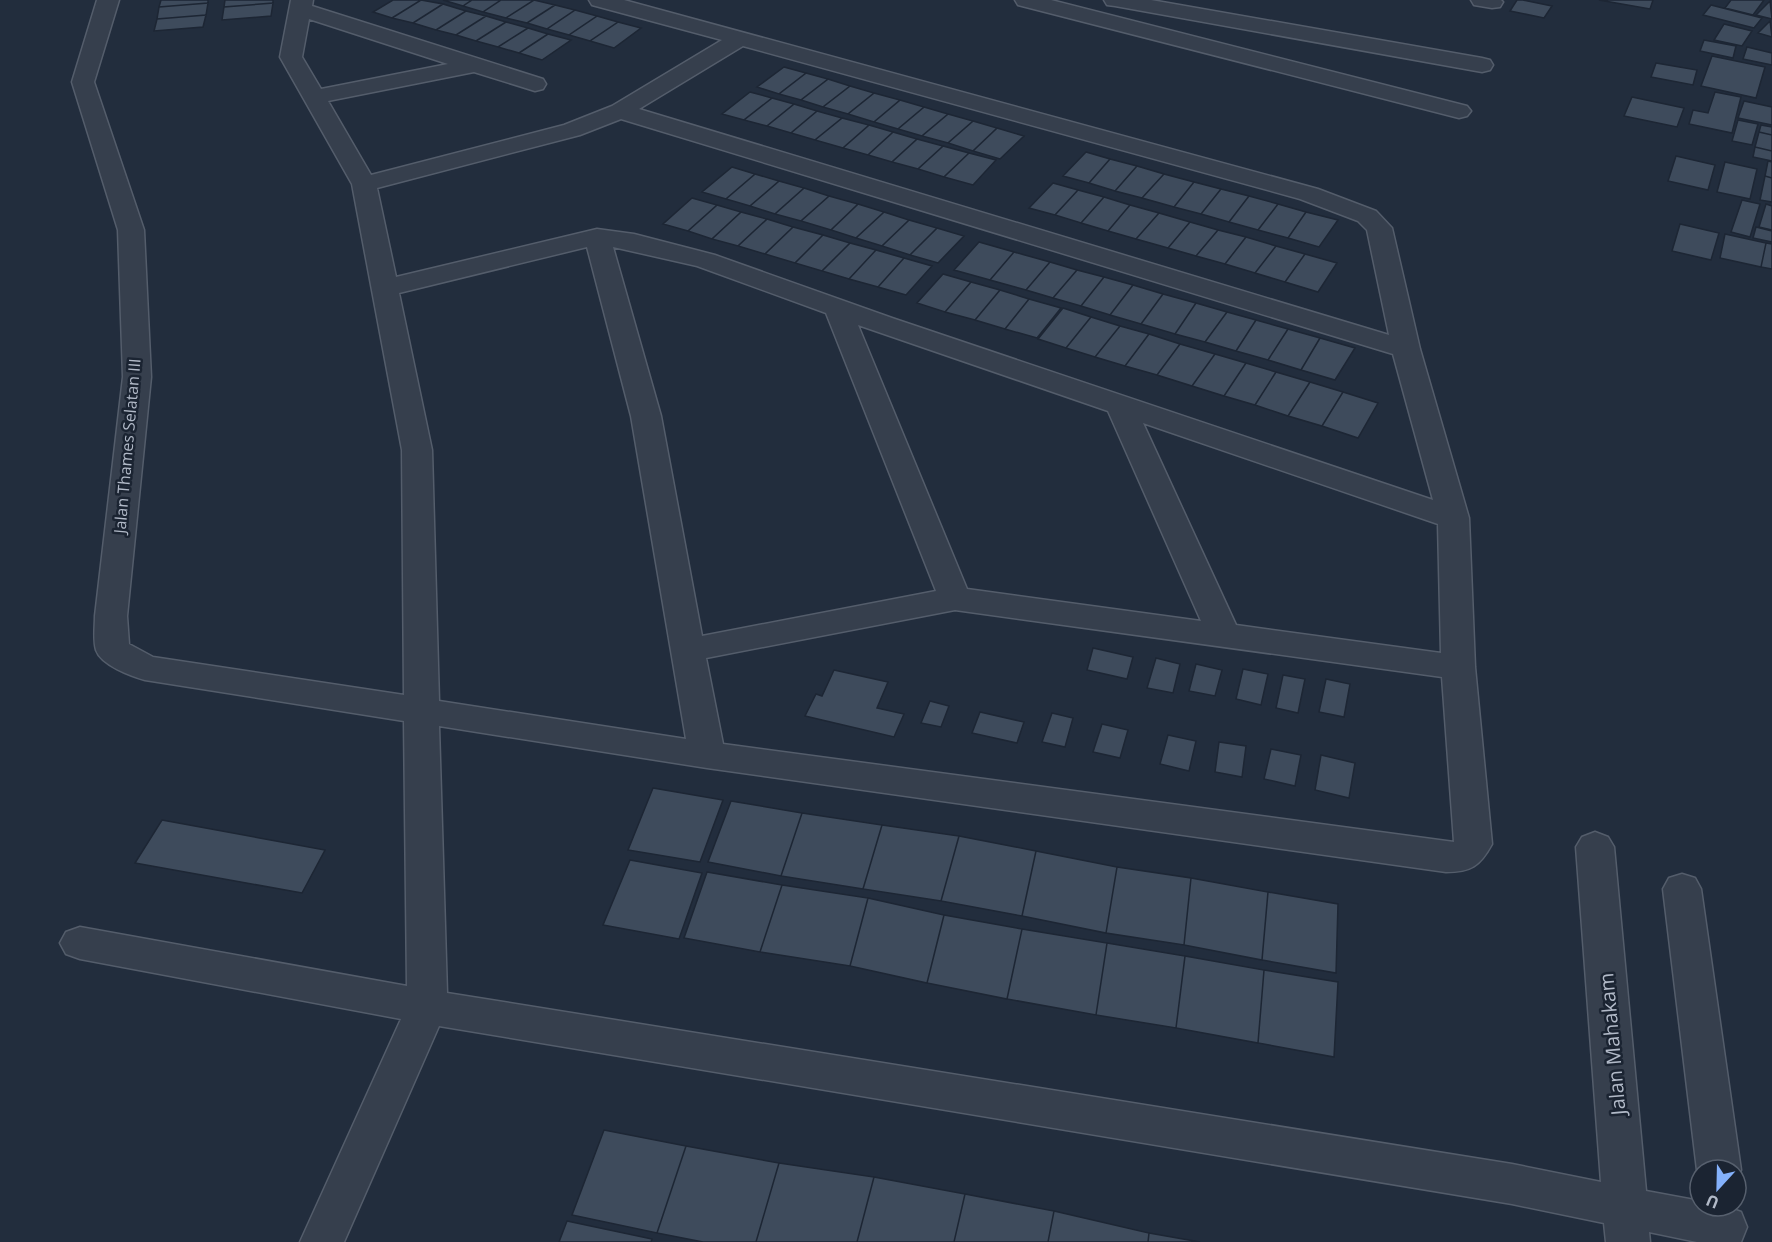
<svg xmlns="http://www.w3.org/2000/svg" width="1772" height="1242" viewBox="0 0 1772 1242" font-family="'Open Sans',sans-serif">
<rect width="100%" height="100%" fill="#222d3d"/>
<path fill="#3e4b5c" stroke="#1d2634" stroke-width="1.5" d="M161,0H208V3L159,7Z
M225,0H273V3L224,7Z
M393,0H421L392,18L373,12Z
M421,0L443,4L413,23L392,18Z
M443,0H472L463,6Z
M472,0H501L483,12L463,6Z
M501,0H534L506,18L483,12Z
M534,0L555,5L527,23L506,18Z
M1517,0H1523L1552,6L1544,18L1510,11Z
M1599,0H1653L1650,9Z
M1731,0H1764L1753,15L1725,8Z
M1770,1L1772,19L1756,15Z
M208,3L206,15L157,19L159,7Z
M273,3L271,16L222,20L224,7Z
M443,4L466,11L436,30L413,23Z
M555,5L575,10L547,29L527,23Z
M1711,5L1762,18L1754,28L1703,15Z
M575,10L597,16L569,35L547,29Z
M466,11L486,16L456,35L436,30Z
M206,15L203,27L154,31L157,19Z
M486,16L506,22L476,41L456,35Z
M597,16L618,22L590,41L569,35Z
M1770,21L1772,37L1758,33Z
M506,22L528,28L498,47L476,41Z
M618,22L641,28L614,48L590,41Z
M1724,24L1752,31L1742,46L1714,40Z
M528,28L548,34L519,53L498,47Z
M548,34L571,40L542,60L519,53Z
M1704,40L1736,46L1733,58L1700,51Z
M1747,47L1772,53V65L1743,59Z
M1712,56L1765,67L1756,98L1701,86Z
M1656,63L1697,70L1693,85L1651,77Z
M784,67L806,73L779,94L757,87Z
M806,73L828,79L801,100L779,94Z
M828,79L850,86L823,107L801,100Z
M850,86L874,93L848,114L823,107Z
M750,92L772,98L744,120L722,114Z
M1715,92L1741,97L1732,133L1689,124L1693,110L1708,113Z
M874,93L900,100L874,122L848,114Z
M1632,97L1684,108L1677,127L1624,116Z
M772,98L794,104L767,126L744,120Z
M900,100L924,107L898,129L874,122Z
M1744,101L1772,107V125L1738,118Z
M794,104L817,111L791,133L767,126Z
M924,107L948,114L922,136L898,129Z
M817,111L842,118L815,140L791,133Z
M948,114L973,121L948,143L922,136Z
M842,118L869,125L843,148L815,140Z
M1738,120L1758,124L1752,145L1732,141Z
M973,121L997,128L973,151L948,143Z
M869,125L893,132L868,155L843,148Z
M1761,125L1772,127V135L1759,132Z
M997,128L1024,136L1000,159L973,151Z
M893,132L917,139L892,162L868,155Z
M1759,132L1772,135V151L1755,147Z
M917,139L943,146L918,169L892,162Z
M943,146L969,153L944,177L918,169Z
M1755,147L1772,151V161L1753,157Z
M1086,152L1110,159L1089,183L1063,176Z
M969,153L996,160L973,185L944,177Z
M1676,156L1715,165L1708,190L1668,181Z
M1110,159L1137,166L1115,191L1089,183Z
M1768,161L1772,162V178L1765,176Z
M1725,162L1757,169L1750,199L1717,192Z
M1137,166L1164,174L1142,198L1115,191Z
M732,167L755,174L726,199L702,192Z
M755,174L779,181L750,206L726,199Z
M1164,174L1194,182L1174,207L1142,198Z
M1765,176L1772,178V202L1760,200Z
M779,181L804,188L775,214L750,206Z
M1194,182L1221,189L1201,214L1174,207Z
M1053,183L1078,190L1055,215L1029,208Z
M804,188L829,196L801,221L775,214Z
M1221,189L1249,196L1229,222L1201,214Z
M1078,190L1104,197L1081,223L1055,215Z
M829,196L858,204L831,230L801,221Z
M1249,196L1278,204L1258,230L1229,222Z
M1104,197L1130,205L1108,231L1081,223Z
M692,198L717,205L688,231L663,224Z
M1742,200L1760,204L1750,237L1731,232Z
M858,204L884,212L856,238L831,230Z
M1278,204L1306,212L1288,238L1258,230Z
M1766,204L1772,206V230L1759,227Z
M717,205L741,212L712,239L688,231Z
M1130,205L1159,213L1136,239L1108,231Z
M741,212L767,219L738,246L712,239Z
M884,212L909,220L882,246L856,238Z
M1306,212L1338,220L1319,247L1288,238Z
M1159,213L1190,222L1168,248L1136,239Z
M767,219L793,227L765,254L738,246Z
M909,220L937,228L910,255L882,246Z
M1190,222L1218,230L1196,256L1168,248Z
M1680,224L1719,233L1711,260L1672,251Z
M793,227L823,235L795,263L765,254Z
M1756,227L1772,231V242L1753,238Z
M937,228L964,236L938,263L910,255Z
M1218,230L1246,237L1225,264L1196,256Z
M1725,234L1766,243L1761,267L1720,258Z
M823,235L850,243L822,271L795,263Z
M1246,237L1276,246L1255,273L1225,264Z
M979,242L1014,252L990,280L954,270Z
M850,243L876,250L849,279L822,271Z
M1766,243L1772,244V269L1761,267Z
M1276,246L1305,254L1285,282L1255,273Z
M876,250L904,258L878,287L849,279Z
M1014,252L1050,262L1026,290L990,280Z
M1305,254L1337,263L1318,292L1285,282Z
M904,258L932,266L906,295L878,287Z
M1050,262L1077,270L1053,298L1026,290Z
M1077,270L1104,277L1081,306L1053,298Z
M943,274L971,282L945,312L917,303Z
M1104,277L1133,285L1110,315L1081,306Z
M971,282L1000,290L975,320L945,312Z
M1133,285L1163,294L1141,324L1110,315Z
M1000,290L1029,299L1005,329L975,320Z
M1163,294L1196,303L1175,334L1141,324Z
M1029,299L1061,308L1037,338L1005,329Z
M1196,303L1227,312L1205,342L1175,334Z
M1063,308L1091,317L1066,348L1038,339Z
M1227,312L1256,320L1236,351L1205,342Z
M1091,317L1120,326L1095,357L1066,348Z
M1256,320L1288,329L1268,360L1236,351Z
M1120,326L1149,334L1125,366L1095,357Z
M1288,329L1320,338L1301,370L1268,360Z
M1149,334L1180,344L1157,375L1125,366Z
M1320,338L1355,348L1335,380L1301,370Z
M1180,344L1215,354L1192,386L1157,375Z
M1215,354L1246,363L1224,396L1192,386Z
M1246,363L1276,372L1255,405L1224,396Z
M1276,372L1310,382L1288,416L1255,405Z
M1310,382L1343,392L1322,426L1288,416Z
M1343,392L1378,403L1358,438L1322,426Z
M1093,648L1133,657L1127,679L1087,670Z
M1156,658L1180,664L1173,693L1147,688Z
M1196,664L1222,670L1215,696L1189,691Z
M1243,669L1268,674L1261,705L1236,699Z
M834,670L888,682L877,708L904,714L894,737L805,716L816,694L822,696Z
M1283,675L1305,679L1298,713L1276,708Z
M1326,679L1350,684L1344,717L1319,712Z
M930,701L949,706L941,727L921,723Z
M980,712L1024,722L1017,743L972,733Z
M1052,713L1073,718L1065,747L1042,742Z
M1102,724L1128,730L1120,758L1093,752Z
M1168,735L1196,741L1189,771L1160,764Z
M1219,742L1246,746L1242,777L1215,772Z
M1271,749L1301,755L1295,786L1264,779Z
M1321,755L1355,763L1349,798L1315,790Z
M653,788L723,800L700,862L628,850Z
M731,801L802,813L781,876L708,862Z
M802,813L882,825L863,889L781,876Z
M162,820L325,850L302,893L135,863Z
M882,825L959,836L941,901L863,889Z
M959,836L1036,851L1022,916L941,901Z
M1036,851L1117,867L1106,933L1022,916Z
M630,860L702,873L679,939L603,925Z
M1117,867L1191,878L1184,945L1106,933Z
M707,872L782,885L760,952L684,938Z
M1191,878L1268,892L1262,960L1184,945Z
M782,885L868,898L850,966L760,952Z
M1268,892L1338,904L1336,973L1262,960Z
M868,898L944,915L927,983L850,966Z
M944,915L1022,929L1007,999L927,983Z
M1022,929L1107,943L1096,1015L1007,999Z
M1107,943L1185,956L1176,1028L1096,1015Z
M1185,956L1264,970L1258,1043L1176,1028Z
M1264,970L1338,982L1334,1057L1258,1043Z
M604,1130L686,1146L657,1233L572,1215Z
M686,1146L779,1163L756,1242H703L657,1233Z
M779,1163L874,1177L857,1242H756Z
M874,1177L965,1194L954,1242H857Z
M965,1194L1054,1211L1048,1242H954Z
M1054,1211L1149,1233L1148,1242H1048Z
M567,1221L652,1239L651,1242H559Z
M1149,1233L1200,1242H1148Z"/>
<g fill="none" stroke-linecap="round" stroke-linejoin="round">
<defs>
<path id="minor" d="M97,0H119L94,82L144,230L151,377L127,616L129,644L153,657L404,695L402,450L352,184L280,57L291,0H313L312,6L543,79L546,84L543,89L535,91L474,72L328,101L371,175L564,125L612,106L722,40L592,5L589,0H624L1318,189L1376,211L1392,228L1420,349L1469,518L1475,667L1492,844C1480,866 1471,872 1446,872L707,768L439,726L447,993L1512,1164L1601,1182L1576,847L1582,837L1595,832L1608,837L1614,847L1646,1191L1700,1201V1206H1724L1741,1212L1747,1227L1741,1242H1697L1649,1232L1650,1242H1606L1604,1223L1512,1204L439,1026L344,1242H300L401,1019L80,959L66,954L60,943L66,932L80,927L407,986L404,721L145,680C131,676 101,665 96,650C93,640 95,626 95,616L123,377L118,230L72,82ZM309,19L448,64L321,89L302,57ZM743,46L1300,199L1358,221L1367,230L1389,335L639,109ZM621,119L1393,354L1433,500L892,318L715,255L634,234L597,229L396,277L377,188L580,135ZM587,247L631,416L686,739L439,701L432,450L399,293ZM613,247L697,266L826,313L936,591L702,636L661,416ZM858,325L1108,411L1201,621L967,589ZM1143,423L1438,524L1441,653L1236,625ZM955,610L1442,677L1454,842L723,744L706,658Z
M1015,0H1051L1467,106L1471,111L1467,116L1459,118L1018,5Z
M1104,0H1151L1482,58L1490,60L1493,65L1490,70L1482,72L1115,6L1107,5Z
M1471,0H1501L1503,2L1500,7L1492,8L1474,5Z
M1682,874L1695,878L1701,889L1741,1170L1736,1180V1170H1700V1176L1697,1170L1663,889L1669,878Z"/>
</defs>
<use href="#minor" stroke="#545d6b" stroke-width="3"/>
<use href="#minor" fill="#363f4d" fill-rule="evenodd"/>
</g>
<g text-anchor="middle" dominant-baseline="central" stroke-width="5" stroke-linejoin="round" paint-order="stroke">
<g font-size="16" fill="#b2bac8" stroke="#1b2432">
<text transform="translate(127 446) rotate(-85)">Jalan Thames Selatan III</text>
</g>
<g font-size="20" fill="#b2bac8" stroke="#1b2432">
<text transform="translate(1612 1044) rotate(-95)">Jalan Mahakam</text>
</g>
</g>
<g transform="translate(1718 1188) rotate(202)"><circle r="28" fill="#1b2432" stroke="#57606e" stroke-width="1.5"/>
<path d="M0-4.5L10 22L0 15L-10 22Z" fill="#84b1fb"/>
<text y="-9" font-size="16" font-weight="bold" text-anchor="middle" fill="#b2bac8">U</text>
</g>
</svg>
